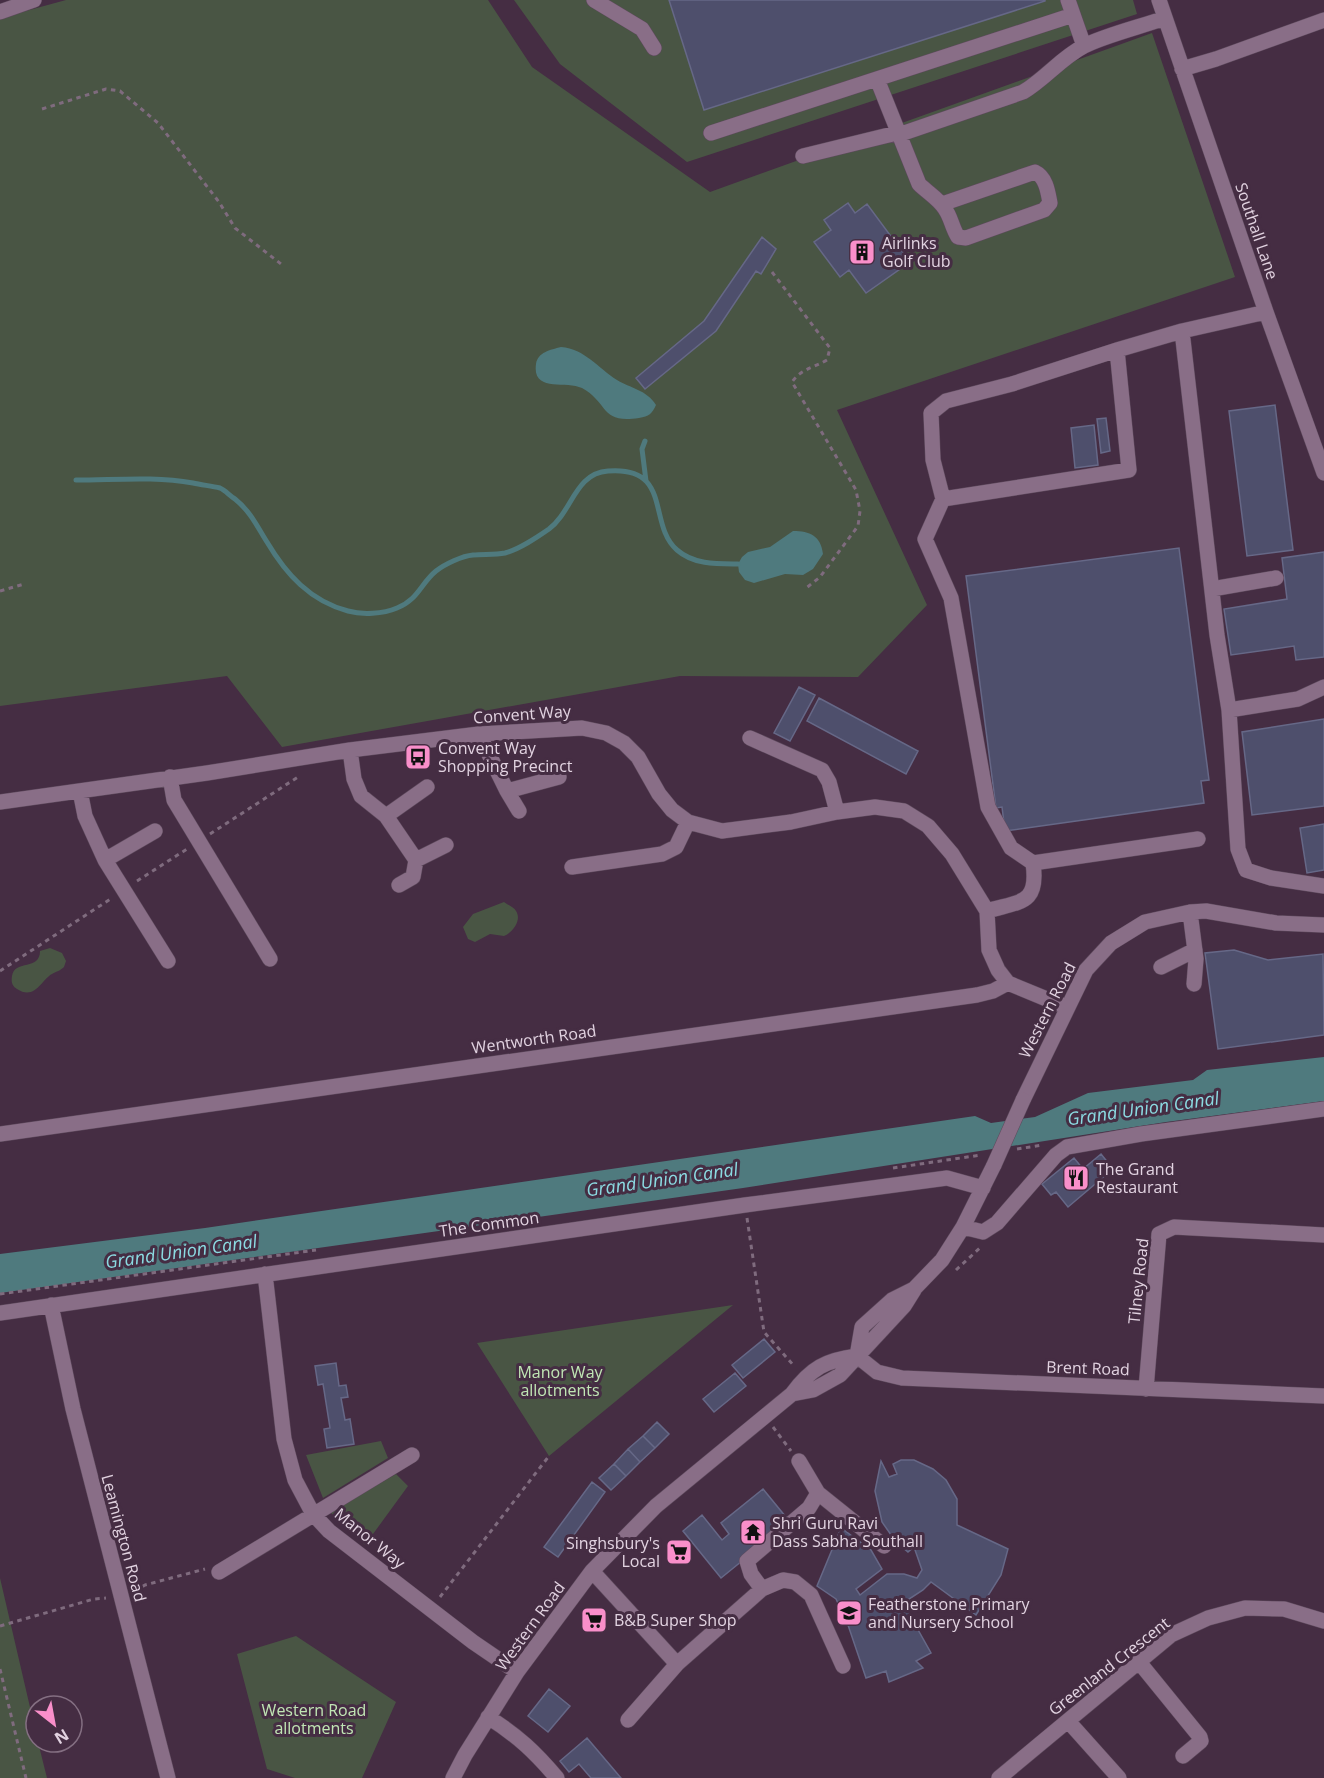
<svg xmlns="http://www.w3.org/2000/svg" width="1324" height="1778" viewBox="0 0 1324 1778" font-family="'Open Sans',sans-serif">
<rect width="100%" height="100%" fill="#452d43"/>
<path fill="#495544" d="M66,0H488L532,67L710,192L1152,33L1235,277L837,410L927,605L858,677L680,676L282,747L227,676L0,706V18Z
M514,0H1133L1137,14L687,162L560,64Z
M504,902C508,905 514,907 516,911C522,920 513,932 504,936L490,934L475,942L468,939L463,927L473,914Z
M50,948L62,953L66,961L64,967C60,971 57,971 52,974C42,979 35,1001 17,989C12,986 11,982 12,976C15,959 40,971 40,951Z
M733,1305L549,1456L477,1343Z
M381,1441L388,1458L323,1498L306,1455Z
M396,1474L408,1486L365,1545L330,1512Z
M0,1578L36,1733V1742H38L47,1778H0Z
M296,1636L396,1702L362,1778H295L267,1769L237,1654Z"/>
<path fill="#4f7a7e" d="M561,347C585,349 598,368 617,380C630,388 647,390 656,405C652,414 649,416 639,418C600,424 609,403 582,388C566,380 532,393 536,364C538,352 550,350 561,347Z
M793,531C810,531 821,536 823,554L813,569L803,575L785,574L754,583L745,580L739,572L738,564L742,557L748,552L770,547Z
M1324,1057V1101L1166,1122L743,1188L0,1293V1254L205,1228L975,1116L991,1123L1035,1117L1088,1093L1193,1080L1207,1070Z"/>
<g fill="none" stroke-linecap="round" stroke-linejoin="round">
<path stroke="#4f7a7e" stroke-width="5" d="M645,441L642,449L646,481
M76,480C115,480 154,476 193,483C202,485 212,486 220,488C225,490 230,496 235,499C250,511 257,526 267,542C286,574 310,601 348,611C362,615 383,614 397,608C418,600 421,583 436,571C445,564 462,556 473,555C483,554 495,555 505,553C520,549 536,538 549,529C572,512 575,473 608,471C673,466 647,524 677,550C694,565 718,564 738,564"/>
</g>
<path fill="#4e4f6c" stroke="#666887" stroke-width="1.5" d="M669,0H1045V1L704,110Z
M848,203L855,213L867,204L910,262L866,293L849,270L840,277L814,242L831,230L824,220Z
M762,237L776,249L761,274L756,271L716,331L645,389L636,378L704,321Z
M1275,405L1293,550L1247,556L1229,411Z
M1106,418L1110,451L1101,453L1097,419Z
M1094,425L1098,465L1075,468L1071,428Z
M1179,548L1209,780L1201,781L1204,803L1005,831L1002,807L996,808L966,576Z
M1324,552V657L1296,660L1294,646L1231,655L1224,609L1287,599L1282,558Z
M799,687L815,695L790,741L774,733Z
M819,698L918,751L906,774L807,721Z
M1324,719V806L1252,815L1242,732Z
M1324,824V870L1307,873L1300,828Z
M1234,950L1268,960L1323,954L1324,1035L1218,1049L1205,953Z
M1101,1154L1113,1169L1068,1207L1056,1192L1051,1195L1042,1184L1074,1158L1083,1169Z
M764,1339L775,1352L743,1378L732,1365Z
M336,1363L339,1386L346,1385L348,1397L341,1398L345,1420L350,1419L354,1444L327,1448L324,1429L330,1428L323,1384L318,1385L315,1366Z
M735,1373L746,1386L714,1412L703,1399Z
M657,1422L669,1434L655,1448L643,1436Z
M643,1436L655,1448L640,1462L628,1449Z
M628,1449L640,1462L626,1476L614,1464Z
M901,1460H914L933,1469L946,1480L957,1499V1525L1008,1549L1001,1575L976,1615L931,1582L923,1590L903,1603L931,1653L916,1661L923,1668L889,1682L886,1671L866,1678L848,1625L836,1599L817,1586L841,1528L871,1550L882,1569L856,1589L860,1595L887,1574H904L917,1578L922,1570L914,1547L908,1552L896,1542L882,1522L875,1491L881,1461L889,1477L897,1474L893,1464Z
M614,1464L626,1476L611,1490L599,1478Z
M592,1482L605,1492L558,1557L544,1547Z
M763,1489L790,1522L721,1578L683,1531L702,1515L722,1540L729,1534L721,1523Z
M549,1689L570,1706L548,1732L528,1716Z
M587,1738L621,1778H591L579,1764L569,1772L560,1761Z"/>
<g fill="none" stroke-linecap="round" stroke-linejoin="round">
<defs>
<path id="minor" d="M594,0L642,29L654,48
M1068,0L1084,46
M1159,0L1266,312L1324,473
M0,12L34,0
M1182,69L1216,59L1324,20
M877,79L919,184C928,193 939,199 945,209C951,217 952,228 958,237L966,238L1044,210L1050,203C1048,192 1046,177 1035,172L942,204
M711,133L1073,15
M803,156L897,133L901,134L1023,92C1045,79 1061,58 1084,46C1106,35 1140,27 1165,18
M1182,331L1217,635L1229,710L1238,849L1246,870L1271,878L1324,886
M1117,350L1129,470L943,499L933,460L931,413L946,401L1012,384L1117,350L1182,331L1266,312
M943,499L925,539L951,598L988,807L1011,848L1033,863L1198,839
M1212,589L1276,578
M1229,710L1298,699L1324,687
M479,734L507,791L559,777
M750,738L822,770L829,782L837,812
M350,750L354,779L361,796L386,816L416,860L446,845
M170,777L174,800L270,959
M80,791L85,816L105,860L155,831
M507,791L519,811
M0,802L207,773L350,750L479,734L582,728L606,733L624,743L638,757L659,794L672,810L688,822L722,831L791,822L837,812L875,807L904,811L928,826L952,854L987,911L989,950L998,970L1008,983L1066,1007
M386,816L427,787
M105,860L168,961
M572,867L662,854L676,847L688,822
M399,885L413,877L416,860
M987,911C1020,901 1039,905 1033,863
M1190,912L1196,959L1194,984
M1161,967L1195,950
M1023,1100L1086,970L1111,943L1145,922L1190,912L1206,911L1276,923L1324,925
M0,1134L977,995L993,991L1008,983
M963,1227L983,1232L997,1223L1056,1155L1067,1147L1141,1134L1324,1109
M265,1274L284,1439L295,1480L313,1514L329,1531L473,1642L517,1672
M51,1305L73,1409L168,1778
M0,1313L745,1205L947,1178L983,1188
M857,1356L877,1372L902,1378L1324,1396
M1146,1389L1159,1234L1174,1227L1324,1235
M792,1394L813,1390L840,1375L904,1306L914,1290
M799,1461L818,1493L884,1546
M592,1571L677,1664
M219,1572L412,1455
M762,1589L751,1574L747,1561L809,1508L818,1493
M1139,1662L1200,1737L1201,1741L1183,1756
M488,1717C518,1736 535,1752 557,1778
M628,1720L677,1664L762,1589L783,1580L795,1582L811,1595L843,1666
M1068,1721L1119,1778
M453,1778L465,1755L517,1672L592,1571L656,1506L792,1394C811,1368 826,1360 857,1356L862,1327L892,1300L914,1289L942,1260L963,1227L994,1165
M999,1778L1171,1635L1208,1618L1245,1608L1284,1609L1324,1621"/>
</defs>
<use href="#minor" stroke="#5e4a5d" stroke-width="16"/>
<path stroke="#7f6b7e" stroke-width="3" stroke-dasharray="4.5 4.5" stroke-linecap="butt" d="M42,109L106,89L120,91L158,123L219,202L235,228L281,264
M772,272L830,348L827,360C813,368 801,369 792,382L856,490L860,511L858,526L820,577L805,589
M0,591L24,584
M210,834L298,777L299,774
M137,881L187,849
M0,971L112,898
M1017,1149L1043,1145
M893,1168L981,1155
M747,1218L764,1332L795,1367
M956,1270L982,1246
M0,1294L316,1250
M773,1427L791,1451
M135,1591L145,1585L205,1569
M440,1597L549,1456
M0,1626L94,1599L106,1598
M0,1669L26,1778"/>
<use href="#minor" stroke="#896e87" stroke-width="15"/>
<defs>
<path id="minor-bridge" d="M994,1165L1023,1100"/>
</defs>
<use href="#minor-bridge" stroke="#5e4a5d" stroke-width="16" stroke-linecap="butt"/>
<use href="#minor-bridge" stroke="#896e87" stroke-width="15"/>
</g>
<defs>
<symbol id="building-square" viewBox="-11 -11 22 22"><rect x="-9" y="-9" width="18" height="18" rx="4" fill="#f98fca" stroke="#452d43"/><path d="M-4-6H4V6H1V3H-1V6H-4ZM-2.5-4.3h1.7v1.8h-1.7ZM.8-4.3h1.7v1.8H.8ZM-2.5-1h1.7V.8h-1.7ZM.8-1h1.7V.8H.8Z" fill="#111"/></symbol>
<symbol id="bus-square" viewBox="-11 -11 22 22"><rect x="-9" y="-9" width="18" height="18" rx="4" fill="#f98fca" stroke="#452d43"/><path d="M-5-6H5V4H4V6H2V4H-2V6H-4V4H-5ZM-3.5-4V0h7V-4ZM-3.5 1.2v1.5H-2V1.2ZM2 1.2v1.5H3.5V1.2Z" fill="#111"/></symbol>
<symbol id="restaurant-square" viewBox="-11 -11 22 22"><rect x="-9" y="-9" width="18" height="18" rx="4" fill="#f98fca" stroke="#452d43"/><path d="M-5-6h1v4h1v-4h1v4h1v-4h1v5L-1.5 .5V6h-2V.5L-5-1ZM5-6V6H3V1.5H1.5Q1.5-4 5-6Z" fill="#111"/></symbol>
<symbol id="temple-square" viewBox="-11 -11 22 22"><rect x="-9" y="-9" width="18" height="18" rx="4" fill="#f98fca" stroke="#452d43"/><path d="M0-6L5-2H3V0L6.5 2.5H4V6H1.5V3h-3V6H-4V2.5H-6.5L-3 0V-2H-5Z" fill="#111"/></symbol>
<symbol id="supermarket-square" viewBox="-11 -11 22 22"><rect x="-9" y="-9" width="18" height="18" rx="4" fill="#f98fca" stroke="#452d43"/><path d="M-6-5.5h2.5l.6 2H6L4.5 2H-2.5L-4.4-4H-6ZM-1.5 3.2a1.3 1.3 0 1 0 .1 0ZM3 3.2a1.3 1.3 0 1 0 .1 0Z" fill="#111"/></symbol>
<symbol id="school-square" viewBox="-11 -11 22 22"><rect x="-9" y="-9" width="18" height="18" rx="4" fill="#f98fca" stroke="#452d43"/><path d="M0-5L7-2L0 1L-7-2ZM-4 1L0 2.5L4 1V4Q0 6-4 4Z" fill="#111"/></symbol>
</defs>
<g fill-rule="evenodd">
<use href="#building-square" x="847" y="237" width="30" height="30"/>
<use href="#bus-square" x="403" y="742" width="30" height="30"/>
<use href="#restaurant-square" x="1061" y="1163" width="30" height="30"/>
<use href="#temple-square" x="738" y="1517" width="30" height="30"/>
<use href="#supermarket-square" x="664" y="1537" width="30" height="30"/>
<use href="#school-square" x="834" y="1598" width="30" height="30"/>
<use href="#supermarket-square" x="579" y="1605" width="30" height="30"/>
</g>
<g text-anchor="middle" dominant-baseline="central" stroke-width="6" stroke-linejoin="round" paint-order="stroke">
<g font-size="16" fill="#e2d3e1" stroke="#452d43">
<text transform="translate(1257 231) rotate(71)">Southall Lane</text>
<text transform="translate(522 714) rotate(-4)">Convent Way</text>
<text transform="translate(1047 1010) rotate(-63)">Western Road</text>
<text transform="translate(534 1039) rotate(-8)">Wentworth Road</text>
<text transform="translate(489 1224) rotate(-8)">The Common</text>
<text transform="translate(1138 1281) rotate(-84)">Tilney Road</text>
<text transform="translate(1088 1368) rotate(2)">Brent Road</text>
<text transform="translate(124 1538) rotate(75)">Leamington Road</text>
<text transform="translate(370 1538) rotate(39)">Manor Way</text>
<text transform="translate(530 1626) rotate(-54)">Western Road</text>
<text transform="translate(1109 1666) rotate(-38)">Greenland Crescent</text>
</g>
<g font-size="16" fill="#e2d3e1" stroke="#452d43" text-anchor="start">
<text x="882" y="243">Airlinks<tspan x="882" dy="18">Golf Club</tspan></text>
<text x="438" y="748">Convent Way<tspan x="438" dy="18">Shopping Precinct</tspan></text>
<text x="1096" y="1169">The Grand<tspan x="1096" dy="18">Restaurant</tspan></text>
<text x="772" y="1523">Shri Guru Ravi<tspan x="772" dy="18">Dass Sabha Southall</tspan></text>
<text x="660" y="1543" text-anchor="end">Singhsbury's<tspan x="660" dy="18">Local</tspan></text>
<text x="868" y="1604">Featherstone Primary<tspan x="868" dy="18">and Nursery School</tspan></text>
<text x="614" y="1620">B&amp;B Super Shop</text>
</g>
<g font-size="16" fill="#c0e6b4" stroke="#452d43">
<text x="560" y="1372">Manor Way<tspan x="560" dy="18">allotments</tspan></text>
<text x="314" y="1710">Western Road<tspan x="314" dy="18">allotments</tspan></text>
</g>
<g font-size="18" font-style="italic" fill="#8bdae1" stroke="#452d43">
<text transform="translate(1143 1108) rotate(-8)">Grand Union Canal</text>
<text transform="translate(662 1179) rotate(-8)">Grand Union Canal</text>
<text transform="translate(181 1251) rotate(-8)">Grand Union Canal</text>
</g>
</g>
<g transform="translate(54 1724) rotate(149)"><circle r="28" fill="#452d43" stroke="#846f82" stroke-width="1.5"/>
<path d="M0-4.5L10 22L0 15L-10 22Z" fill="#f98fca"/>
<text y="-9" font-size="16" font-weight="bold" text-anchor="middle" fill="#e2d3e1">N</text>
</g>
</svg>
